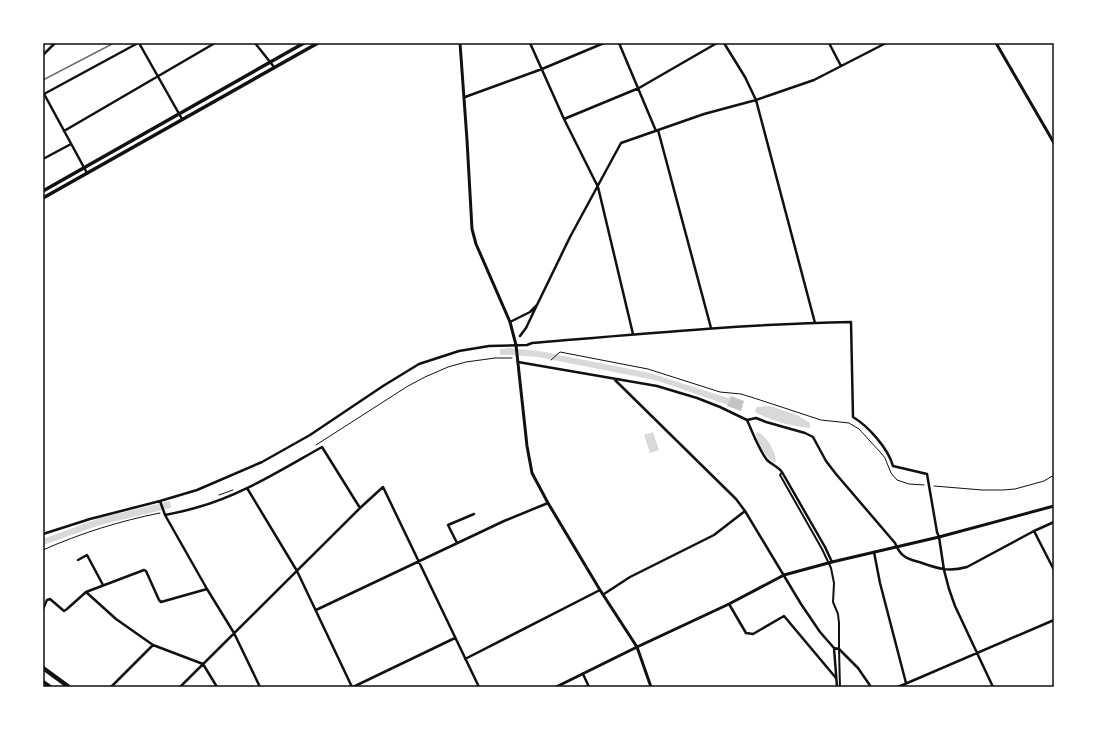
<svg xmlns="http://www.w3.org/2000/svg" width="1097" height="730" viewBox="0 0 1097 730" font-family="Roboto,sans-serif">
<rect width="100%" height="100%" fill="#fff"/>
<path fill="#d9d9d9" d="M510,348L539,351L650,373L728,398L730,397L728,405L725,404L658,381L644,378L538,357L510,355H500V349Z
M770,406L797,415L810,423V428C790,426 772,421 755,412L757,407Z
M653,432L659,450L650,453L644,435Z
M758,432C767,437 775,450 776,461L774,462C765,457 757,443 756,433Z
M170,501L171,508L100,525L43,545V539L100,518Z"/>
<path fill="#c4c4c4" d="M731,396L744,401L741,411L727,406Z"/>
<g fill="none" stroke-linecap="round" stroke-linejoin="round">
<path stroke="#111" stroke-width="1" d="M551,360L560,352L648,369L720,392L741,394L754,398L821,420L849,423L859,429L881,453L885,458L891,473L897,480L909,484L924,485
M316,445L408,386L425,377L448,367L466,362L495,358H512
M934,486L982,490H1003L1015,489L1044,481L1054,475
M219,495L233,490
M43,550C81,533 120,521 160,513"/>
<path stroke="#111" stroke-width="2" d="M782,472L780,475L822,549L831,568L834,583L833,602L838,614L839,623V649L840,687"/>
<path stroke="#111" stroke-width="2.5" d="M139,43L182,119
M255,43L274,67
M530,43L564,119L598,187L633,334
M619,43L656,131
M724,43L745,77L756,100L815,323
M829,43L841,66
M43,55L55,43
M43,92L87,173
M44,94L138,43
M465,97L542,69L604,43
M564,119L639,88L717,43
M658,130L711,328
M64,131L215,43
M43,159L71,144
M510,322L530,312L537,305L570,237L621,143L704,114L756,100L814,80L886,43
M520,336L526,328L536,307
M518,362L657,386L697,398L720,407L747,420L756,418L766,422L805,433L813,437L826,461L836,474L895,543C897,548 900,553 904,556C909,560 916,561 922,563C939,569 949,572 967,567L1034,531L1054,522
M615,380L736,499L745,511L801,604L820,632L834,648L839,649L858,668L871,687
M747,420C753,433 758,448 767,460C771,464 778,467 782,472L825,547L832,562
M247,488L297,571L352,687
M160,501L165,515L207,589L234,633L260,687
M165,515C175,513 185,511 195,508C240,496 281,470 322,447L360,508
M1034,531L1054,570
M43,534L90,519L160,501L197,490L262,462L310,435L383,386L419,364L459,351L489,346L527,345L532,343C638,334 744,324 851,322L853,417C868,426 888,448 893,466L927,474L937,532L939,537L944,570L949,589L955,606L993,687
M457,543L448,525L474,514
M874,552L880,583L906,683
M78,560L87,555L103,585
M86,592L116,619L153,645L203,664L217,687
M604,594L630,577L714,535L745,511
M729,604L746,633L753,634L784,616L836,678
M43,609L47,600L50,599L64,611L67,609L86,592L144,570L146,571L159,600L161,602L207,589
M316,610L504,521L548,503
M834,648L837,687
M465,659L600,590
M583,674L589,687
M111,687L153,645
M180,687L360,508L383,487L479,687
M353,687L455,638
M898,687L1054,620"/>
<path stroke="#111" stroke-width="3" d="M460,43L467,140L472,229L476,244L510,322L516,345L527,446L532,473L548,503L600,590L637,647L651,687
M996,43L1054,143
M556,687L637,647L729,604L784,575L832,562L939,537L1054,506"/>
<path stroke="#111" stroke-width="3.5" d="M43,191L304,43
M43,198L318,43"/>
<path stroke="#111" stroke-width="4.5" d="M43,668L69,687
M43,682L50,687"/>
<path stroke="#707070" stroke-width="1.5" d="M43,80L114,43"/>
</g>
<rect width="1097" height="730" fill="none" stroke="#ffffff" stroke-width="88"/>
<rect x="44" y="44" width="1009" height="642" fill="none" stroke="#111" stroke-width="1.5"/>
</svg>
